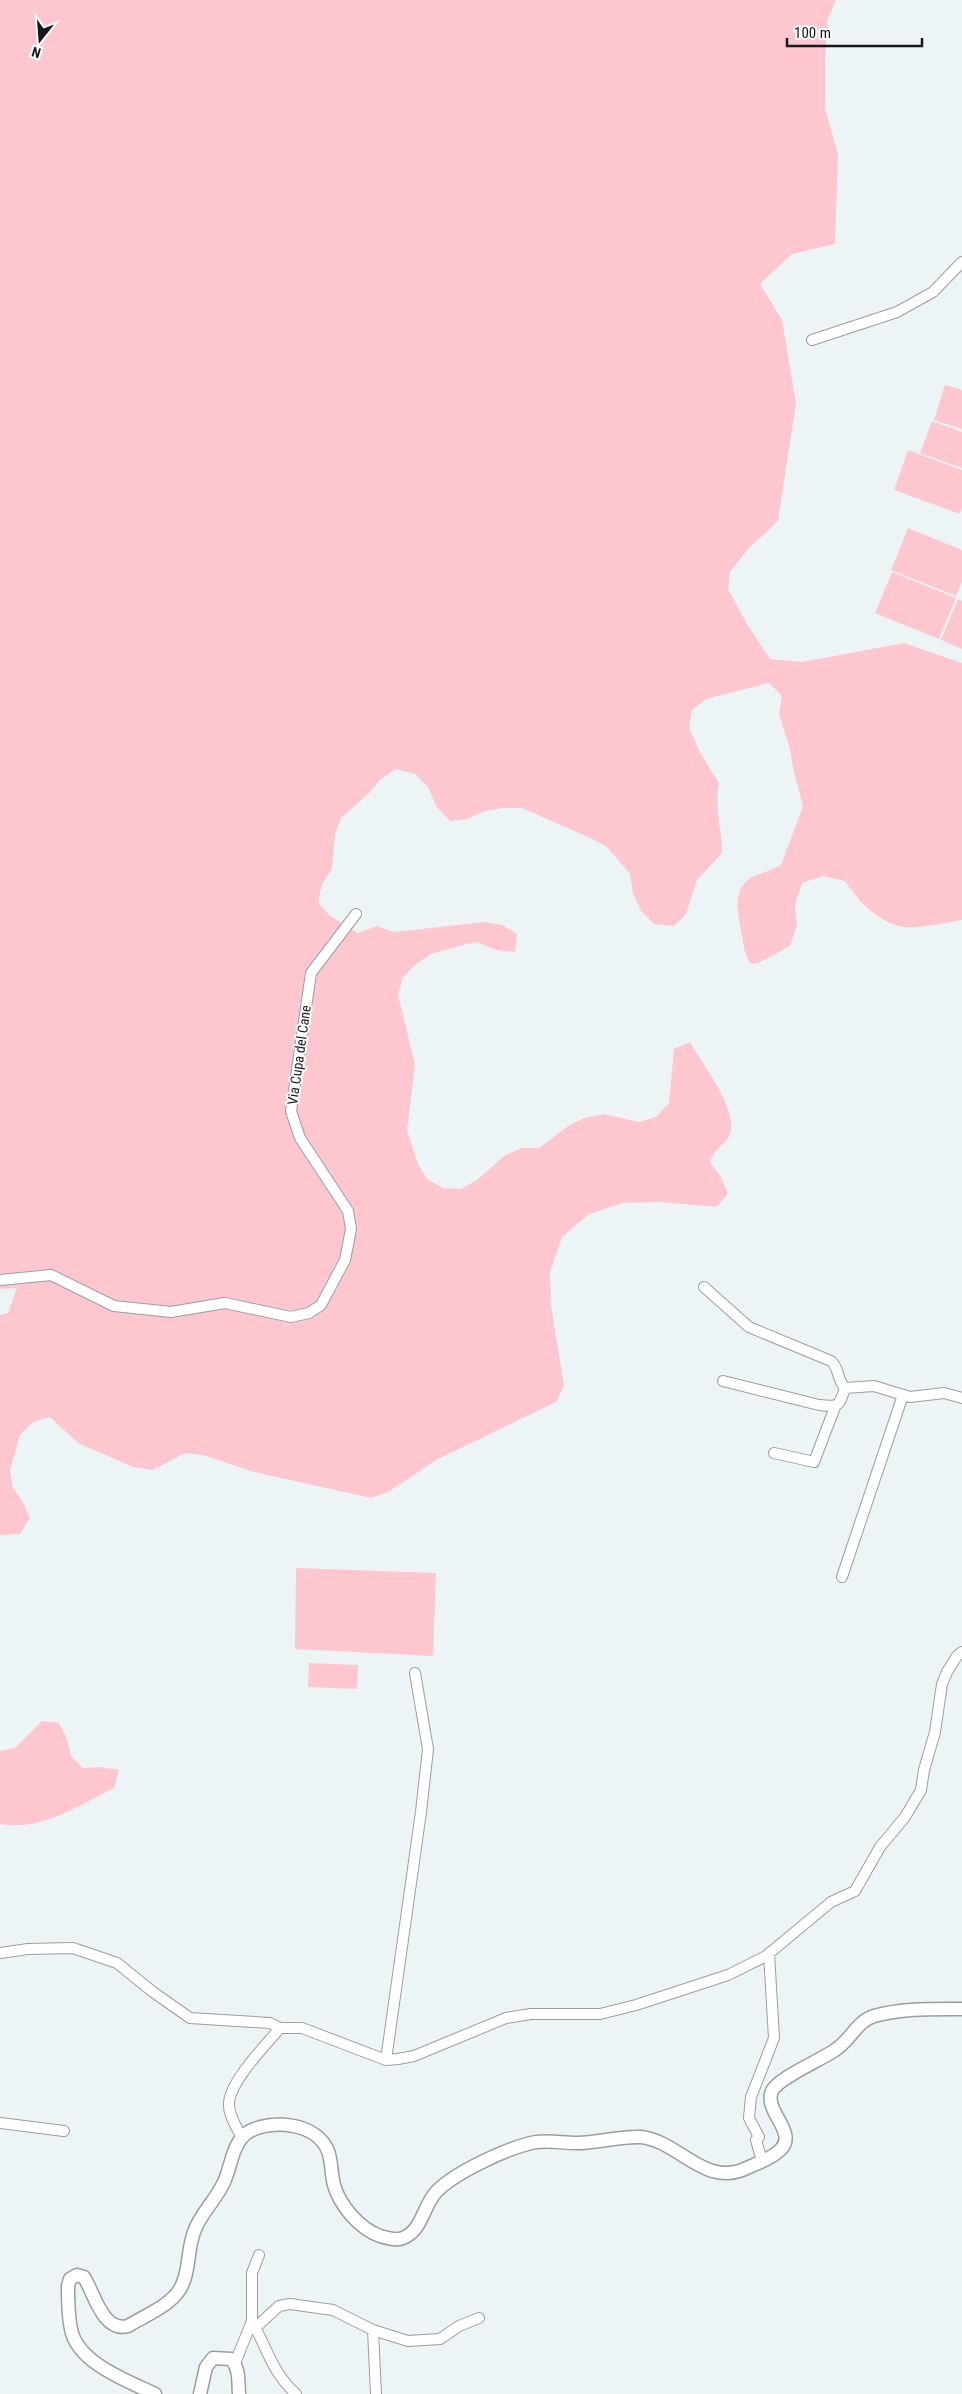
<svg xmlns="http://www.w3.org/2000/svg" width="962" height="2394" viewBox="0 0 962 2394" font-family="'Roboto Condensed',sans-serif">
<rect width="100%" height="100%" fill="#edf4f5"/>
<path fill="#fec7d0" d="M0,0H836L827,21L825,65V108L838,154L835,244L792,254L760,284L782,320L796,403L778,521L749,548L730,572L728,589L747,624L770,659L802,662L904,643L962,663V920C949,922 916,929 904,927C877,922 859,902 845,881L823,876L802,883L795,904L797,925L790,946L758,963L751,964C743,953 744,944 741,931C738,914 732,892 749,879C753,876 774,869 781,865L803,806L793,768L790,749L779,714L782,696L769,683L706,699L692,710L689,728L701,754L719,783C714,809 722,828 722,853L697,880L686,914L674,926L654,924L641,911L633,893L630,874L607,847L590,838L522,808H503L485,811L467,819L450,821L436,806L428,787L415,774L396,769L381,779L368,794L341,818L335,834L332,869L322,884L318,902L330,916L358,933L377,926L394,932L484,922L502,925L517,934L515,952L496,950L477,942L467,944L431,954L416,964L403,977L398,994L415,1065L407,1130L418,1164L427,1179L443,1188L461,1189L477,1180L504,1156L521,1148H539L568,1126L584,1118L604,1114L639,1122L656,1117L669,1103L674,1049L690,1042C702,1063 739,1111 730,1134C726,1145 714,1148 710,1162L721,1177L728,1194L716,1207L660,1202L623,1203L589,1214L562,1237L550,1272L551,1305L564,1386L556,1402L436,1460L388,1492L371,1498L254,1472L203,1455L185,1453L153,1470L133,1467L78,1443L50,1417L33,1422L20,1435L10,1470L13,1488L23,1502L30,1518L20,1534L0,1535V1315L8,1313L17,1288L0,1289Z
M945,385L962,390V429L934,420Z
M932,421L962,432V468L920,453Z
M908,450L962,470V507L960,514L894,490Z
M908,528L962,550V581L956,596L891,570Z
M892,572L956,598L939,639L875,613Z
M958,599L962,601V649L941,640Z
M296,1568L436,1573L433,1656L295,1649Z
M309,1663L358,1665L357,1689L308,1687Z
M42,1721L59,1723L67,1739L71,1756L83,1768L101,1767L119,1770L114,1788C77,1806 43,1831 0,1824V1751L15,1748Z"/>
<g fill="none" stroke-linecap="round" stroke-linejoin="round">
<defs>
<path id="minor" d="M812,340L897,312L933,292L962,262
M0,1280L51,1275L114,1306L171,1312L225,1303L291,1317L309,1313L321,1305L345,1260L351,1229L348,1211L300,1138L291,1111L311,973L356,914
M704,1287L749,1327L831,1361C840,1369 836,1378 845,1388L874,1386L910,1397L944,1393L962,1398
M723,1381L819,1405C839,1407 839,1407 845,1388
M774,1453L814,1462L835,1407
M842,1577L903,1395
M0,1953L28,1949L73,1948L117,1963L153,1992L190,2018L270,2023L280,2028H302L386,2060L398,2059L414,2056L506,2018L531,2014H600L636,2005L728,1975L766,1956L831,1902L855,1891L880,1847L905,1817L921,1790L924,1770L935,1732L942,1684L947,1672L957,1656L962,1652
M386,2060L421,1812L428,1749L415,1673
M0,2123L64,2131
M242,2138C237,2128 229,2116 229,2105C228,2083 266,2045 280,2028
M762,2161L756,2140L759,2137L749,2118L751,2097L774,2038L769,1953
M252,2322C268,2349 271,2371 296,2394
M255,2328L279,2306L290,2304L333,2310L373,2330L408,2341L440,2339L459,2326L479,2318
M373,2330L376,2394
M235,2363L252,2321V2273L259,2255"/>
<path id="tertiary" d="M155,2394C128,2381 77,2363 71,2329C68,2315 68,2300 68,2286L70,2279L77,2275L84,2277C94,2293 103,2333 128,2326C144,2316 170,2306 180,2289C190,2273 187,2250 194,2232C200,2214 216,2200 224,2182C232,2165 232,2141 250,2131C273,2119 317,2123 328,2151C332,2162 331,2174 334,2185C340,2206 360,2229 380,2236C388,2238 396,2241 403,2238C423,2230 423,2205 437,2191C456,2172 509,2147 536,2142C550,2140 563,2143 577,2143C598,2143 619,2136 641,2137C680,2141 705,2190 749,2167C759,2163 772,2158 780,2150C799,2133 763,2111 772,2091C778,2078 821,2060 835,2050C850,2041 857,2021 874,2016C902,2008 934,2009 962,2009
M200,2394L206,2367L213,2358L231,2359C240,2369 238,2382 239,2394"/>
</defs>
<use href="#minor" stroke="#999fa0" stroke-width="12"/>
<use href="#tertiary" stroke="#999fa0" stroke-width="15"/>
<use href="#minor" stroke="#fff" stroke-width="10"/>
<use href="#tertiary" stroke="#fff" stroke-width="12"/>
</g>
<g text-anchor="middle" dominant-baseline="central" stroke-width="4" stroke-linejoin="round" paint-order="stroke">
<g font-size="14" fill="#151818" stroke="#fff">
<text transform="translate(299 1055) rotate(-82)">Via Cupa del Cane</text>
</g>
</g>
<g transform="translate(40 40) rotate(197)" stroke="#ffffff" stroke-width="4" paint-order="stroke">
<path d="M0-4L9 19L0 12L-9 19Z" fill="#151818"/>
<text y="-8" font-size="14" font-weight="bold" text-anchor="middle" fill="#151818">N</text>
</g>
<path d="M787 38v8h135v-8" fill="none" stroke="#151818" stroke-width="2.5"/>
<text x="794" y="38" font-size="15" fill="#151818" stroke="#ffffff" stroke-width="4" paint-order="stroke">100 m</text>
</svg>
